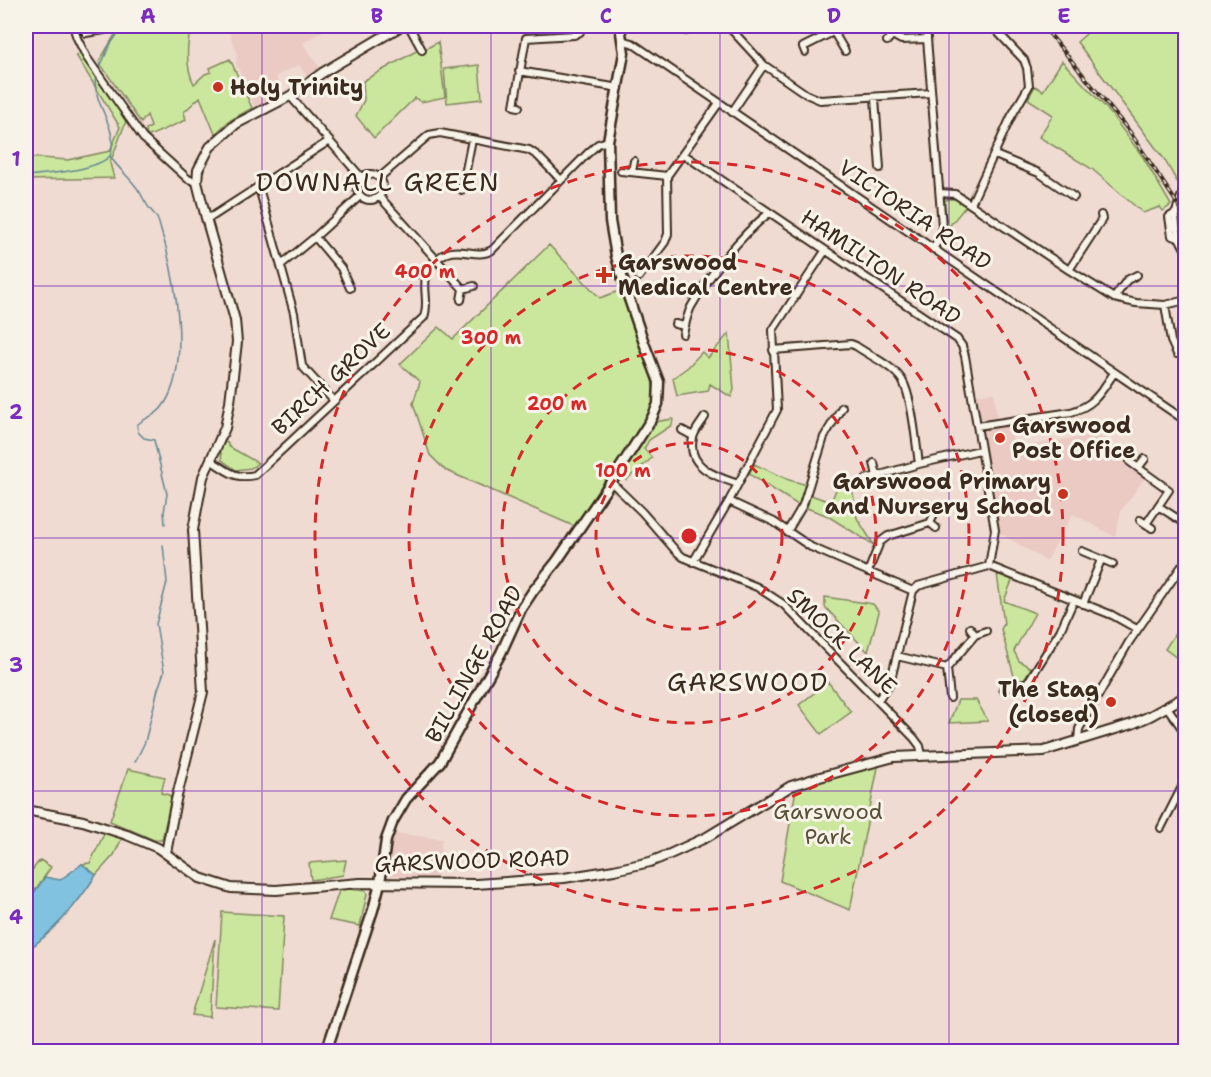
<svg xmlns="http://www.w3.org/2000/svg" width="1211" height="1077" viewBox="0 0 1211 1077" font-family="'Shantell Sans',sans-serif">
<rect width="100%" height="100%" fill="#efdbd2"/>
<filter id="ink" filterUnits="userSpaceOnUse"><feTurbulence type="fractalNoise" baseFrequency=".0167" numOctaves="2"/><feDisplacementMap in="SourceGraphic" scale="12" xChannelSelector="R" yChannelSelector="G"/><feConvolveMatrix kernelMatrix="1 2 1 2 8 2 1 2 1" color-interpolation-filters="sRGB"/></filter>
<g filter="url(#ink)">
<path fill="#eacac3" d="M226,26H331L303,43L320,68L307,76L299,65L276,76L283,95L255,107L236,63L237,52Z
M994,393L997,418L1007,416L1015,448L1097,434L1109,442L1105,449L1145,477L1121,511L1115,537L1073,514L1046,561L1000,533L975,394Z
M392,833L442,839L437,878L385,875L388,844Z"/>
<path fill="#cbe79e" stroke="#83885e" stroke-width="1.5" d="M120,26H191C187,44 185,67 194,84L205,74L211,72L210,68L230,59L252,108L229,121L215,134L200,97L184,112L186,120L147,137L146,129L151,127L147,115L141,123L99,62Z
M1095,26H1185L1186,171L1179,185L1164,159L1077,42Z
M438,42L445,97L421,102L415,98L374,138L356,116L364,100L363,81L418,50L420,52Z
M82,54L126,121L110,163L114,178L26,180V158L27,157L68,160L110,151L120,127L76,55Z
M1062,61L1107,109L1143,157L1171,205L1163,211L1160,207L1143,213L1092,169L1039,137L1053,115L1028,99L1035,86L1043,91Z
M479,65L482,99L447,103L444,69Z
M949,199H956L966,206L947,229L944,201Z
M549,245L600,298L622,290C627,305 631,321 636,335C645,362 659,383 652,411L576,527L445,470L430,455L413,403L420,382L400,364L439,327L453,339Z
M729,333L734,390L731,397L710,384L708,391L677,396L673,378L688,367L702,352L708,358Z
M673,419L672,425L649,440L644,449L652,458L626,480L622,477L654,422Z
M222,442L228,443V446L258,463L251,468L236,470L222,460L220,446Z
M754,464L789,480L811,486L808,494L831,502L841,477L851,480L857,518L874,545L826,515L798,505L749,474Z
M997,574L1013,578L1004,601L1035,613L1014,651L1019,661L1031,668L1024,679L1016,683L1001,629L1004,624Z
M825,597L873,604L879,612L868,652L825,607Z
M1185,618V664L1165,649Z
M828,682L851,712L821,734L799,705Z
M958,700H976L988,721L949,723Z
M879,762L850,910L780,881L796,789Z
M128,769L165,777L161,793L169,795L171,798L162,840H154L110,821Z
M106,830L123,836L114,855L96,875L82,864L90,863Z
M40,860L51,867L26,904V878Z
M346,860L343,875L311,880L309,863Z
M340,888L366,891L367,894L360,926L329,920Z
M222,912L284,916L278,1011L216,1007Z
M215,939L210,1017L192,1015Z"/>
<path fill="#80c2e0" stroke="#648592" stroke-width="1.5" d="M82,864L96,875C77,905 55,931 26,951V904L45,877L60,880Z"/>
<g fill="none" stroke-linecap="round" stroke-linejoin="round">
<path stroke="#648592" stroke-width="1.5" d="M99,69L110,45L123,26
M96,75C90,103 121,128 110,156C118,169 131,178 139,191C142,195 143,199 146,203C149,209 154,213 157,218C160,224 161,233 164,240C176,283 190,363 165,403C156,418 147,415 137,425L138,432L144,438L154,440L167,494L164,512L165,524
M26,176C47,174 95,171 110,156
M135,762L145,742L158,689L164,672L156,624L167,582L163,545"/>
<defs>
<path id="minor" d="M73,26L77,38L87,58L143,138L188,179L197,182
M82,26L86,33L104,30L110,26
M409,26L422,50
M728,26L764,65L806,94L820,100L931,93
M830,26L845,51
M926,26L942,226L941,236L933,249
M686,31L689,26
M892,35L901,40L927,39
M624,41L632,43L1186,421
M887,41L898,28
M805,52L803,47L833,32
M519,71L619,88
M290,96L361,177
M875,98L880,168
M519,107L514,106L526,38L574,35L580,32L582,26
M732,112L764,65
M683,154L957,339L962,346L965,356L995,530L989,566
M995,155L1039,173L1074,197
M621,171L667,176
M632,172L634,161
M357 187a13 13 0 1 1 26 0a13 13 0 1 1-26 0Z
M379,178L429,135L440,133L529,150L538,156L561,180
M1186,186C1173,212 1171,224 1186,251
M259,188L294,313L302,366L334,401
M462,190L472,139
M940,193L955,194L1069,270L1114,298L1136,303L1165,305L1186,300
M379,196L463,289
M971,204L1011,117L1029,86L1027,68L1024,60L992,26
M1174,214L1169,217L1172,236L1179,238
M206,218L213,216L329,141
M315,237L341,268L350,288
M282,264L315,237L360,196
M636,264L645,270
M1069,270L1102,219L1101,215
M639,277L665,242L668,234L667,176L719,103
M1114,298L1127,280L1137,275
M461,300L463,289L474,286
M1165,305L1171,341L1177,354
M675,324L685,326
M683,334C685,326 687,315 691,307C709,275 740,236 769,213
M773,350L851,344L856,346C870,356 892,365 902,380C912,396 916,443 919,464
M705,417C701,424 694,431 693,438C686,467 717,477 738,484
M977,426L1071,412C1095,405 1100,393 1114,373
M682,430L693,436
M210,460C227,470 234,480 255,475L424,317C431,298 417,281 434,262C454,240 475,261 492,250L587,154L598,144L608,141
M1130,462L1169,490L1146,524
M874,463L877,476
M1138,468L1145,459
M866,479L919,464L980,450
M611,482L642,512L676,551L683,557L757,587L783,604L914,738L920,746L922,755
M729,501L774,522L811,547L913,591
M1158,506L1186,524
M933,517L930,523L936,528
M1140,520L1152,528
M787,532L803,505L824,437L842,407
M1082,551L1113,564
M693,562L729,501L777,410L773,330L825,251
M868,572L880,542L888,536L930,523
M1083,604L1101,560
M970,628L975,635
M897,656L947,668L975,635L986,631
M947,668L950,698
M1003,689L1028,682L1060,631L1074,600
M878,700L890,683L913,591L918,586L989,566L1112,615L1137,629
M1167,707L1186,734
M1078,740L1079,729L1129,642L1186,560
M1161,828L1186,779"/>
<path id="tertiary" d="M26,810L83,821L127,835L158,848L200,878L231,888L276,890L360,883L476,884L564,878L614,870L650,862L670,854L707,837L791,786L820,777L894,757L1044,751L1132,724L1150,716L1186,696
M166,853L176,800L203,692L193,530L203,477L225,428L230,402L237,342L235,320L206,218L197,182L198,170L210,147L236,124L290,96L322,73L401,26"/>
<path id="secondary" d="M326,1052L373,910L380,883L386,840L393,821L406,799L440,762L501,653L521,609L533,591L557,561L611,482L652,418L658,404L659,382L644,343L626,290L616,256L610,221L608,141L624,53L620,26"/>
</defs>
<use href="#minor" stroke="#3b2a1e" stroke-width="10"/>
<use href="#tertiary" stroke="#3b2a1e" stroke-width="12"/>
<use href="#secondary" stroke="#3b2a1e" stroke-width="13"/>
<use href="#minor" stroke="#f7f3e8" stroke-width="6"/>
<use href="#tertiary" stroke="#f7f3e8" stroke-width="8"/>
<use href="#secondary" stroke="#f7f3e8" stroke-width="8"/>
<defs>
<path id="rail" d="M1043,26L1130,132L1186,217"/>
</defs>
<use href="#rail" stroke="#3b2a1e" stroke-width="4"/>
<use href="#rail" stroke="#f7f3e8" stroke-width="1.5" stroke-dasharray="4.5" stroke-linecap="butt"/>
</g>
</g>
<path fill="none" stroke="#7b2cbf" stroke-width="1.5" stroke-opacity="0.55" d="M262,26V1052M491,26V1052M720,26V1052M949,26V1052M26,286H1186M26,538H1186M26,791H1186"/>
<g fill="none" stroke="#d62828" stroke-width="3" stroke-dasharray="10 8">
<circle cx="689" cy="536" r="93"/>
<circle cx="689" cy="536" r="187"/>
<circle cx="689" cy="536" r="280"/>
<circle cx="689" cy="536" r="374"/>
</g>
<g fill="#c8321e" stroke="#f7f3e8" stroke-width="2">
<circle cx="218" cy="87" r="6"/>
<path d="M601 266h6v6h6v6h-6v6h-6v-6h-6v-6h6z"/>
<circle cx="1000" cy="438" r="6"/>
<circle cx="1063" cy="494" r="6"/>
<circle cx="1111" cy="702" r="6"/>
</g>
<g text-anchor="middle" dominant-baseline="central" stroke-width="6" stroke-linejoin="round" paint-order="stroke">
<g font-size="22" font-weight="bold" fill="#3b2a1e" stroke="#f7f3e8" text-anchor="start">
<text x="230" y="87">Holy Trinity</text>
<text x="618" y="262">Garswood<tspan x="618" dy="25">Medical Centre</tspan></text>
<text x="1012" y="425">Garswood<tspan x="1012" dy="25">Post Office</tspan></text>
<text x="1051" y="481" text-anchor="end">Garswood Primary<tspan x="1051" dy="25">and Nursery School</tspan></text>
<text x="1099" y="689" text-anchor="end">The Stag<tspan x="1099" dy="25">(closed)</tspan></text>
</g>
<g font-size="22" fill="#3b2a1e" stroke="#f7f3e8">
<text transform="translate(915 215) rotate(34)">VICTORIA ROAD</text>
<text transform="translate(881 267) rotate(34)">HAMILTON ROAD</text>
<text transform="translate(331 379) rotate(-43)">BIRCH GROVE</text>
<text transform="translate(842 641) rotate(44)">SMOCK LANE</text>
<text transform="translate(474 664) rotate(-61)">BILLINGE ROAD</text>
<text transform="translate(472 861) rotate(-2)">GARSWOOD ROAD</text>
</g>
<g font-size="22" fill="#585038" stroke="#f7f3e8">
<text x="828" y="811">Garswood<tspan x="828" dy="25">Park</tspan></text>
</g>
<g font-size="26" letter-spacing="1.5" fill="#3b2a1e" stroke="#f7f3e8">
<text x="378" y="181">DOWNALL GREEN</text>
<text x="748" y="681">GARSWOOD</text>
</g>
</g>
<circle cx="689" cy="536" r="9" fill="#d62828" stroke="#f7f3e8" stroke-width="3"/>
<g font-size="18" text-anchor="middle" font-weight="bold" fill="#d62828" stroke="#f7f3e8" stroke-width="6" stroke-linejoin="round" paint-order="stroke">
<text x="425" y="278">400 m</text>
<text x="491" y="344">300 m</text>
<text x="557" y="410">200 m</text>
<text x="623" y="477">100 m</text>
</g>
<rect width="1211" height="1077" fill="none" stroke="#f7f3e8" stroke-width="66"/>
<rect x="33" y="33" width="1145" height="1011" fill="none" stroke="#7b2cbf" stroke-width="2"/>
<g font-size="20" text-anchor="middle" font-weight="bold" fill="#7b2cbf">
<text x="148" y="23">A</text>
<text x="377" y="23">B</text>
<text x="606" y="23">C</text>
<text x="834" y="23">D</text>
<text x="1064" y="23">E</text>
<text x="16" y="166">1</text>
<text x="16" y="419">2</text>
<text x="16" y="672">3</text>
<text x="16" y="924">4</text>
</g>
</svg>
